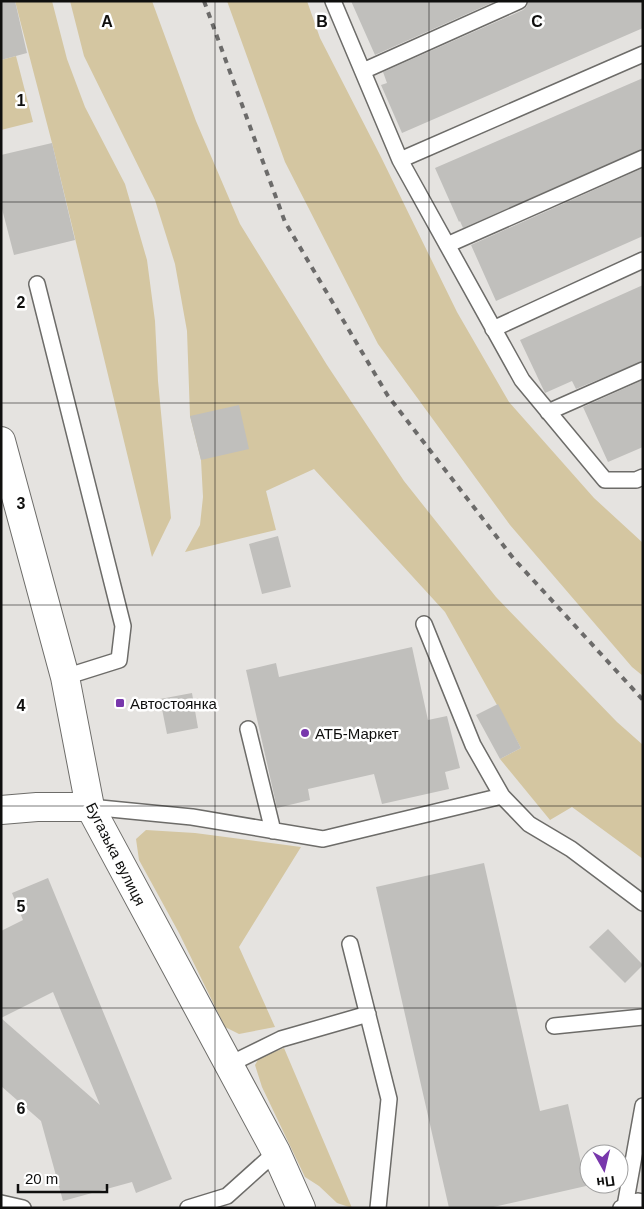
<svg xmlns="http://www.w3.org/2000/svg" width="644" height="1209" viewBox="0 0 644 1209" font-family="Helvetica,sans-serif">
<rect width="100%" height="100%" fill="#e5e3e0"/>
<path fill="#d4c6a1" d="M15,1H52L67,59L85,107L125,184L147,260L155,321L158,381L171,518L152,557L52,143Z
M70,1H152L196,121L240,224L327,365L404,481L496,597L617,722L643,745V859L572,807L550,820L500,759L521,748L445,612L314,469L266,491L276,530L185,552L200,525L203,497L201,460L190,416L187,331L175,264L155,200L84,56Z
M227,1H307L320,38L381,157L457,312L509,402L594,498L643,543V676L632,667L510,525L378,344L285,162Z
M16,56L33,122L1,130V60Z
M146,830L195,833L301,847L239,947L275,1027L239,1034L225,1027L179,933L139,860L136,839Z
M284,1048L352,1208L337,1203L319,1186L305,1177L262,1087L255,1065L259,1058Z"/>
<path fill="#c0bfbc" d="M1,1H15L27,53L1,60Z
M351,1H496L375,55Z
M528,1H643V28L402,133L381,85L387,83L383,72L523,10L527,6Z
M643,78V149L463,228L460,221L459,222L435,168Z
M52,143L75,240L14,255L1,205V155Z
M643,168V236L496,301L471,245Z
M643,285V361L576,389L572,381L545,393L520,340Z
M643,380V447L608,462L583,407Z
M239,405L249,449L201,460L190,416Z
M278,536L291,587L262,594L249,544Z
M412,647L428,720L447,716L460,768L445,772L449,789L382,804L374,774L308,789L310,800L277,808L246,670L276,663L279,677Z
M192,693L198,728L167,734L160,699Z
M498,704L521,748L500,759L476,715Z
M484,863L540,1111L568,1104L586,1186L489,1208H449L376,887Z
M48,878L172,1179L136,1193L132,1182L63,1201L41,1121L1,1086V1018L100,1105L53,992L1,1018V931L23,920L12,893Z
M608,929L643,965L625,983L589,947Z"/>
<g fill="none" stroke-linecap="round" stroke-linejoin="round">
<defs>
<path id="service" d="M333,1L400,160L522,380L605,480H636L643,477
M363,71L519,1
M400,160L643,54
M447,245L643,158
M37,284L123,626L119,660L65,677
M493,329L643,260
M548,412L643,370
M424,624L473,745L502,796L529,824L571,849L643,903
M248,729L273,831
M90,807L192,817L323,839L502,796
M350,944L389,1099L378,1208
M554,1026L643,1017
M228,1065L281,1039L368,1014
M1,1203L23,1208
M625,1206L643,1106
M188,1208L227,1196L276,1152
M621,1208L638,1201L643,1202"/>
<path id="minor" d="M1,810L37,807H90"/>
<path id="tertiary" d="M1,441L65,677L90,807L276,1152L301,1208"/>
</defs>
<use href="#service" stroke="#6d6c69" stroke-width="18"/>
<use href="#minor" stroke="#6d6c69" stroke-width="30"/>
<use href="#tertiary" stroke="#6d6c69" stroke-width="30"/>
<use href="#service" stroke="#fff" stroke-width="15"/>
<use href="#minor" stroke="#fff" stroke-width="28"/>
<use href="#tertiary" stroke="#fff" stroke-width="28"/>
<path stroke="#6c6b6a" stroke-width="4" stroke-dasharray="6 6" stroke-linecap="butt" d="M204,1L285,222L388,396L513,558L643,700"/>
</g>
<path fill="none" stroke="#0f0f0e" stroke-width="1" stroke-opacity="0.55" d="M215,1V1208M429,1V1208M1,202H643M1,403H643M1,605H643M1,806H643M1,1008H643"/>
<g fill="#7837ac" stroke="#fff" stroke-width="2">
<rect x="115" y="698" width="10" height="10" rx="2.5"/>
<circle cx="305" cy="733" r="5"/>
</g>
<g text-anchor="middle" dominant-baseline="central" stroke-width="5" stroke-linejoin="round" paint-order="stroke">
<g font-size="15" fill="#0f0f0e" stroke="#fff" text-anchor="start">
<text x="130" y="703">Автостоянка</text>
<text x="315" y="733">АТБ-Маркет</text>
</g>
<g font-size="15" fill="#0f0f0e" stroke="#fff">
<text transform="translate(116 854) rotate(63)">Бугазька вулиця</text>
</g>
</g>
<g font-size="16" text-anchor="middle" font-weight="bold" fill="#0f0f0e" stroke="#fff" stroke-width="5" stroke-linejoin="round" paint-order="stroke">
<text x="107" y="27">A</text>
<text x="322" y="27">B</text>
<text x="537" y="27">C</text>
<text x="21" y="106">1</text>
<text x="21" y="308">2</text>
<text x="21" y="509">3</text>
<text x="21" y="711">4</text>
<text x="21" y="912">5</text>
<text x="21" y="1114">6</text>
</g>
<rect width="644" height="1209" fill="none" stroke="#0f0f0e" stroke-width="5"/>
<g transform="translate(604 1169) rotate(172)"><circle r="24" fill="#ffffff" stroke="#9f9f9f"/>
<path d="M0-4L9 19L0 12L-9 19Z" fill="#7837ac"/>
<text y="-8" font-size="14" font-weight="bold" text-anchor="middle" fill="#0f0f0e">Пн</text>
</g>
<path d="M18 1184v8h89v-8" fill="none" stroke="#0f0f0e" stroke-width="2.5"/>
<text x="25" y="1184" font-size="15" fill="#0f0f0e" stroke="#ffffff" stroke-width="4" paint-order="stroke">20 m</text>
</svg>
